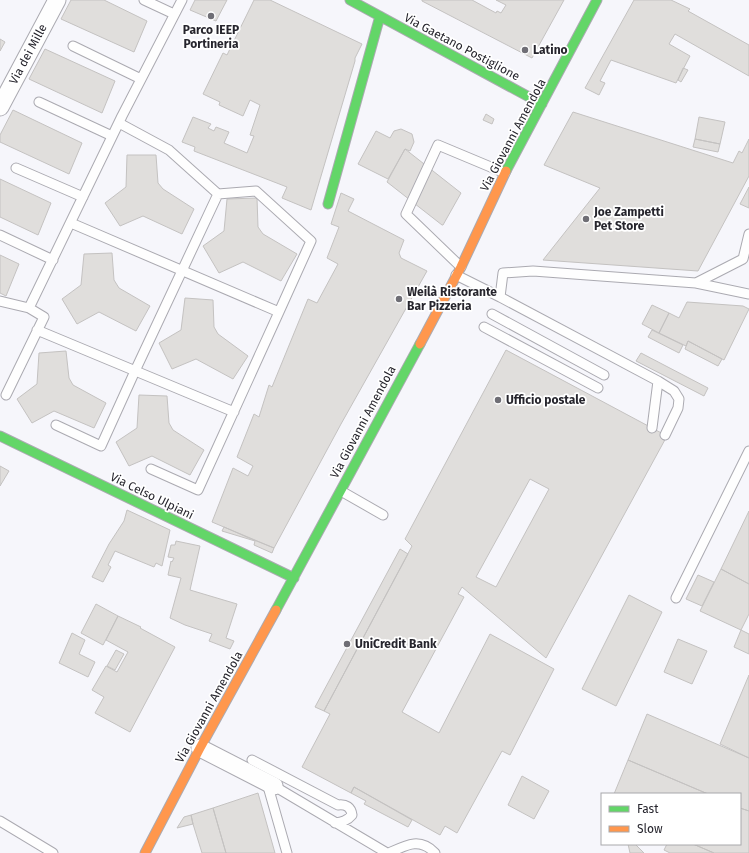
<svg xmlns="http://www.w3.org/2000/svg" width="749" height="853" viewBox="0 0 749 853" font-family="'Fira Sans',sans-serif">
<rect width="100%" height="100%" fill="#f6f6fb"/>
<path fill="#e0dedc" stroke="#c4c2c1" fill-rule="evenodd" d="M71,0H104L147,21L134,52L61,19Z
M195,0H227L216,21L190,10Z
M254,0H270L362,44L355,58V61L311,210L282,198L287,187L194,151L195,147L182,142L193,117L211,124L208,128L214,131L216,127L229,132L224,143L247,153L254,136L250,135L260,105L250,100L243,116L219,105L220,102L203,94L223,53L227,55Z
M422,0H472L496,13L497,11L501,13L506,5L496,0H564L532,58L422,1Z
M634,0H671L690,9L688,11L749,45V76L675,34L669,44L690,56L676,83L611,60L600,81L605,83L599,95L585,88Z
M221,25L228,28L224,35L216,31Z
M0,39L5,42L0,51Z
M45,49L115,81L102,113L29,79Z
M683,68L688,70L681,82L678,80Z
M13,110L82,143L69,174L0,142V135Z
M573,112L733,163L739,151L742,153L749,139V176L698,271L543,260L600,188L544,165Z
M486,114L494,119L492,124L483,120Z
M699,117L725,122L720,144L695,139Z
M401,129L412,134L414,142L410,151L405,149L388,179L358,164L376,131L390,138L394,131Z
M695,139L720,144L718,152L693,147Z
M405,149L461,193L443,225H442L387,182Z
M127,155H156L158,183L163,189L194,209L182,234L143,216L120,226L105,203L126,187Z
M0,179L51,203L38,235L0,217Z
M749,187V208L740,204Z
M341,193L354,199L348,211L404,240L399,253L401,258L427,271L341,424L274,548L212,522L233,468L248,476L253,466L237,457L254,414L259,417L269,385L272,387L308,299L317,303L338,264L327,258L339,227L331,224Z
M257,198L258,227L263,234L297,254L281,281L243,262L219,273L203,246L224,231L227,199Z
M112,253L114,280L119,288L150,306L136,331L99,312L77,324L62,299L81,285L84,254Z
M0,255L19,264L6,296L0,293Z
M185,298L213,300L214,327L218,334L248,356L233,379L196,359L172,369L159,343L181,330Z
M687,302L743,306L749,309L724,360L688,341L686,346L659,333L669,313L679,318Z
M652,305L669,313L659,333L642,324Z
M652,330L683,345L679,353L648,337Z
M688,341L722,359L718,366L685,349Z
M506,350L667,436L546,658L462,587L458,594L464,597L402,712L439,733L490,634L554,669L510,755L502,751L457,833L445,826L440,835L354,787L351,793L302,767L330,714L324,711L412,546L405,539ZM530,479L549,489L496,587L476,577Z
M66,351L69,378L73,385L106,403L94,428L54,411L32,423L17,399L37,384L39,353Z
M641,353L708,388L704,396L636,361Z
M139,395L167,396L169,423L173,430L204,450L190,475L152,456L129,466L116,442L137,428Z
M0,466L9,471L0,486Z
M127,510L170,530L162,566L156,563L154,567L115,551L108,565L111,567L103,582L92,577L109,544L124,521Z
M749,511V584L721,569Z
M224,527L249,538L274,548L272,553L254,545L255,541L222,531Z
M176,541L200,546L190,590L237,604L226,638L234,641L230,649L209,641L212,634L185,625L170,618L181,578L168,575L171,561L172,562L174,558L168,557L171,545H175Z
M400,549L408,554L324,711L315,707Z
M721,569L749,584V614L741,630L700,611Z
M698,575L714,582L702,606L686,599Z
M629,595L662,612L616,706L582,689Z
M96,604L118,616L103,645L81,633Z
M118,616L141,627L140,628L175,647L130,732L95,713L104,697L92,690L106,666L117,672L128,652L106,640Z
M741,630L749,634V654L734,647Z
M72,633L85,640L79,654L95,662L88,677L59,663Z
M678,639L707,651L692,684L664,672Z
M116,650L124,654L115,670L107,666Z
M749,675V758L720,744Z
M647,714L749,758V811L740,808V794H708L628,760Z
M628,760L708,794H614Z
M522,776L549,791L534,819L508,805Z
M354,787L412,820L408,827L364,804L366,801L351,793Z
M258,793L275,853H226L213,808Z
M213,808L226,853H202L193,824L191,815Z
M740,808L749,811V853H714L693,844H740Z
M191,815L193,824L177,828L184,817Z
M628,844H635L644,853H630Z
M667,844H693L714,853H670L664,850Z"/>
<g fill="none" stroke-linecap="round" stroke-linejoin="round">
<defs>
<path id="lane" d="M144,0L174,14
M73,46L141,79
M39,102L112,136
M119,123L169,150L218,194L256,191L311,241L279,312
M16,168L83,197
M71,223L279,312L198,490L151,469
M0,235L53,260
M461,267L406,214L438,145L505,173
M456,275L500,297L503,273L533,271L696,283L749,294
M696,283L743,259L749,234
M500,297L658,381L674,391L679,399L678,408L665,435
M0,301L29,308
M492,314L604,375
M484,327L598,388
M37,330L234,412
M6,395L44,317L29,308L122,116L182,0
M56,425L101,446L135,371L218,194
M652,428L658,381
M341,491L383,515
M676,598L749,451
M252,760L338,805C346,804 351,807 352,815C347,821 342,822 335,823
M267,783L287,853
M274,786L387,853
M0,821L53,853
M389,853C406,845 420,837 435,853"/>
<path id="street" d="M0,107L57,0
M200,748L274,786"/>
<path id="fast" d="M350,0L542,104
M506,171L597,0
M328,204L380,16
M0,436L294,578
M276,610L420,344"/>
<path id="slow" d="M420,344L461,267L506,171
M145,853L200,748L276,610"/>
</defs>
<use href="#lane" stroke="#abaab1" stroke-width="11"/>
<use href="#street" stroke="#abaab1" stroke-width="19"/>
<use href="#fast" stroke="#abaab1" stroke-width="11"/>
<use href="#slow" stroke="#abaab1" stroke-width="11"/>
<use href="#lane" stroke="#fefefe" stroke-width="9"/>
<use href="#street" stroke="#fefefe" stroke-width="17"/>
<use href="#fast" stroke="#63d668" stroke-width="9"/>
<use href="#slow" stroke="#ff974d" stroke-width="9"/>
</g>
<g fill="#6f6e75" stroke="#fff" stroke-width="1.5">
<circle cx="211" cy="16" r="4"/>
<circle cx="525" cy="50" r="4"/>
<circle cx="586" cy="219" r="4"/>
<circle cx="399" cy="299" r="4"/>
<circle cx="498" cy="400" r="4"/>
<circle cx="347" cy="644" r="4"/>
</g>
<g text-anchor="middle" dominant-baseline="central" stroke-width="3.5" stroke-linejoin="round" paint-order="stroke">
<g font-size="12" font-weight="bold" fill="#26252d" stroke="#fff" text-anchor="start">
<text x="211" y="30" text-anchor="middle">Parco IEEP<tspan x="211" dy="14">Portineria</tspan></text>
<text x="533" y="50">Latino</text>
<text x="594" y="212">Joe Zampetti<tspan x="594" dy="14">Pet Store</tspan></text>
<text x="407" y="292">Weilà Ristorante<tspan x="407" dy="14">Bar Pizzeria</tspan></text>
<text x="506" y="400">Ufficio postale</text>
<text x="355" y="644">UniCredit Bank</text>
</g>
<g font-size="12" fill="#26252d" stroke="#fff">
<text transform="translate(462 47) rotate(28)">Via Gaetano Postiglione</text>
<text transform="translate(28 54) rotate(-62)">Via dei Mille</text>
<text transform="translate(513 135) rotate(-62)">Via Giovanni Amendola</text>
<text transform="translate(363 422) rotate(-62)">Via Giovanni Amendola</text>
<text transform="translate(152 496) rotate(26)">Via Celso Ulpiani</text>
<text transform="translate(209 707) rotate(-61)">Via Giovanni Amendola</text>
</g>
</g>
<rect x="601" y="793" width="140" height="52" fill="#ffffff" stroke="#a8a8ab"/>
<rect x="609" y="806" width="20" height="6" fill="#63d668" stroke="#a8a8ab"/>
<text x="637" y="813" font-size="12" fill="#26252d">Fast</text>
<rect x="609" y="826" width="20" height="6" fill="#ff974d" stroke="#a8a8ab"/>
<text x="637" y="833" font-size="12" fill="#26252d">Slow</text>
</svg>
